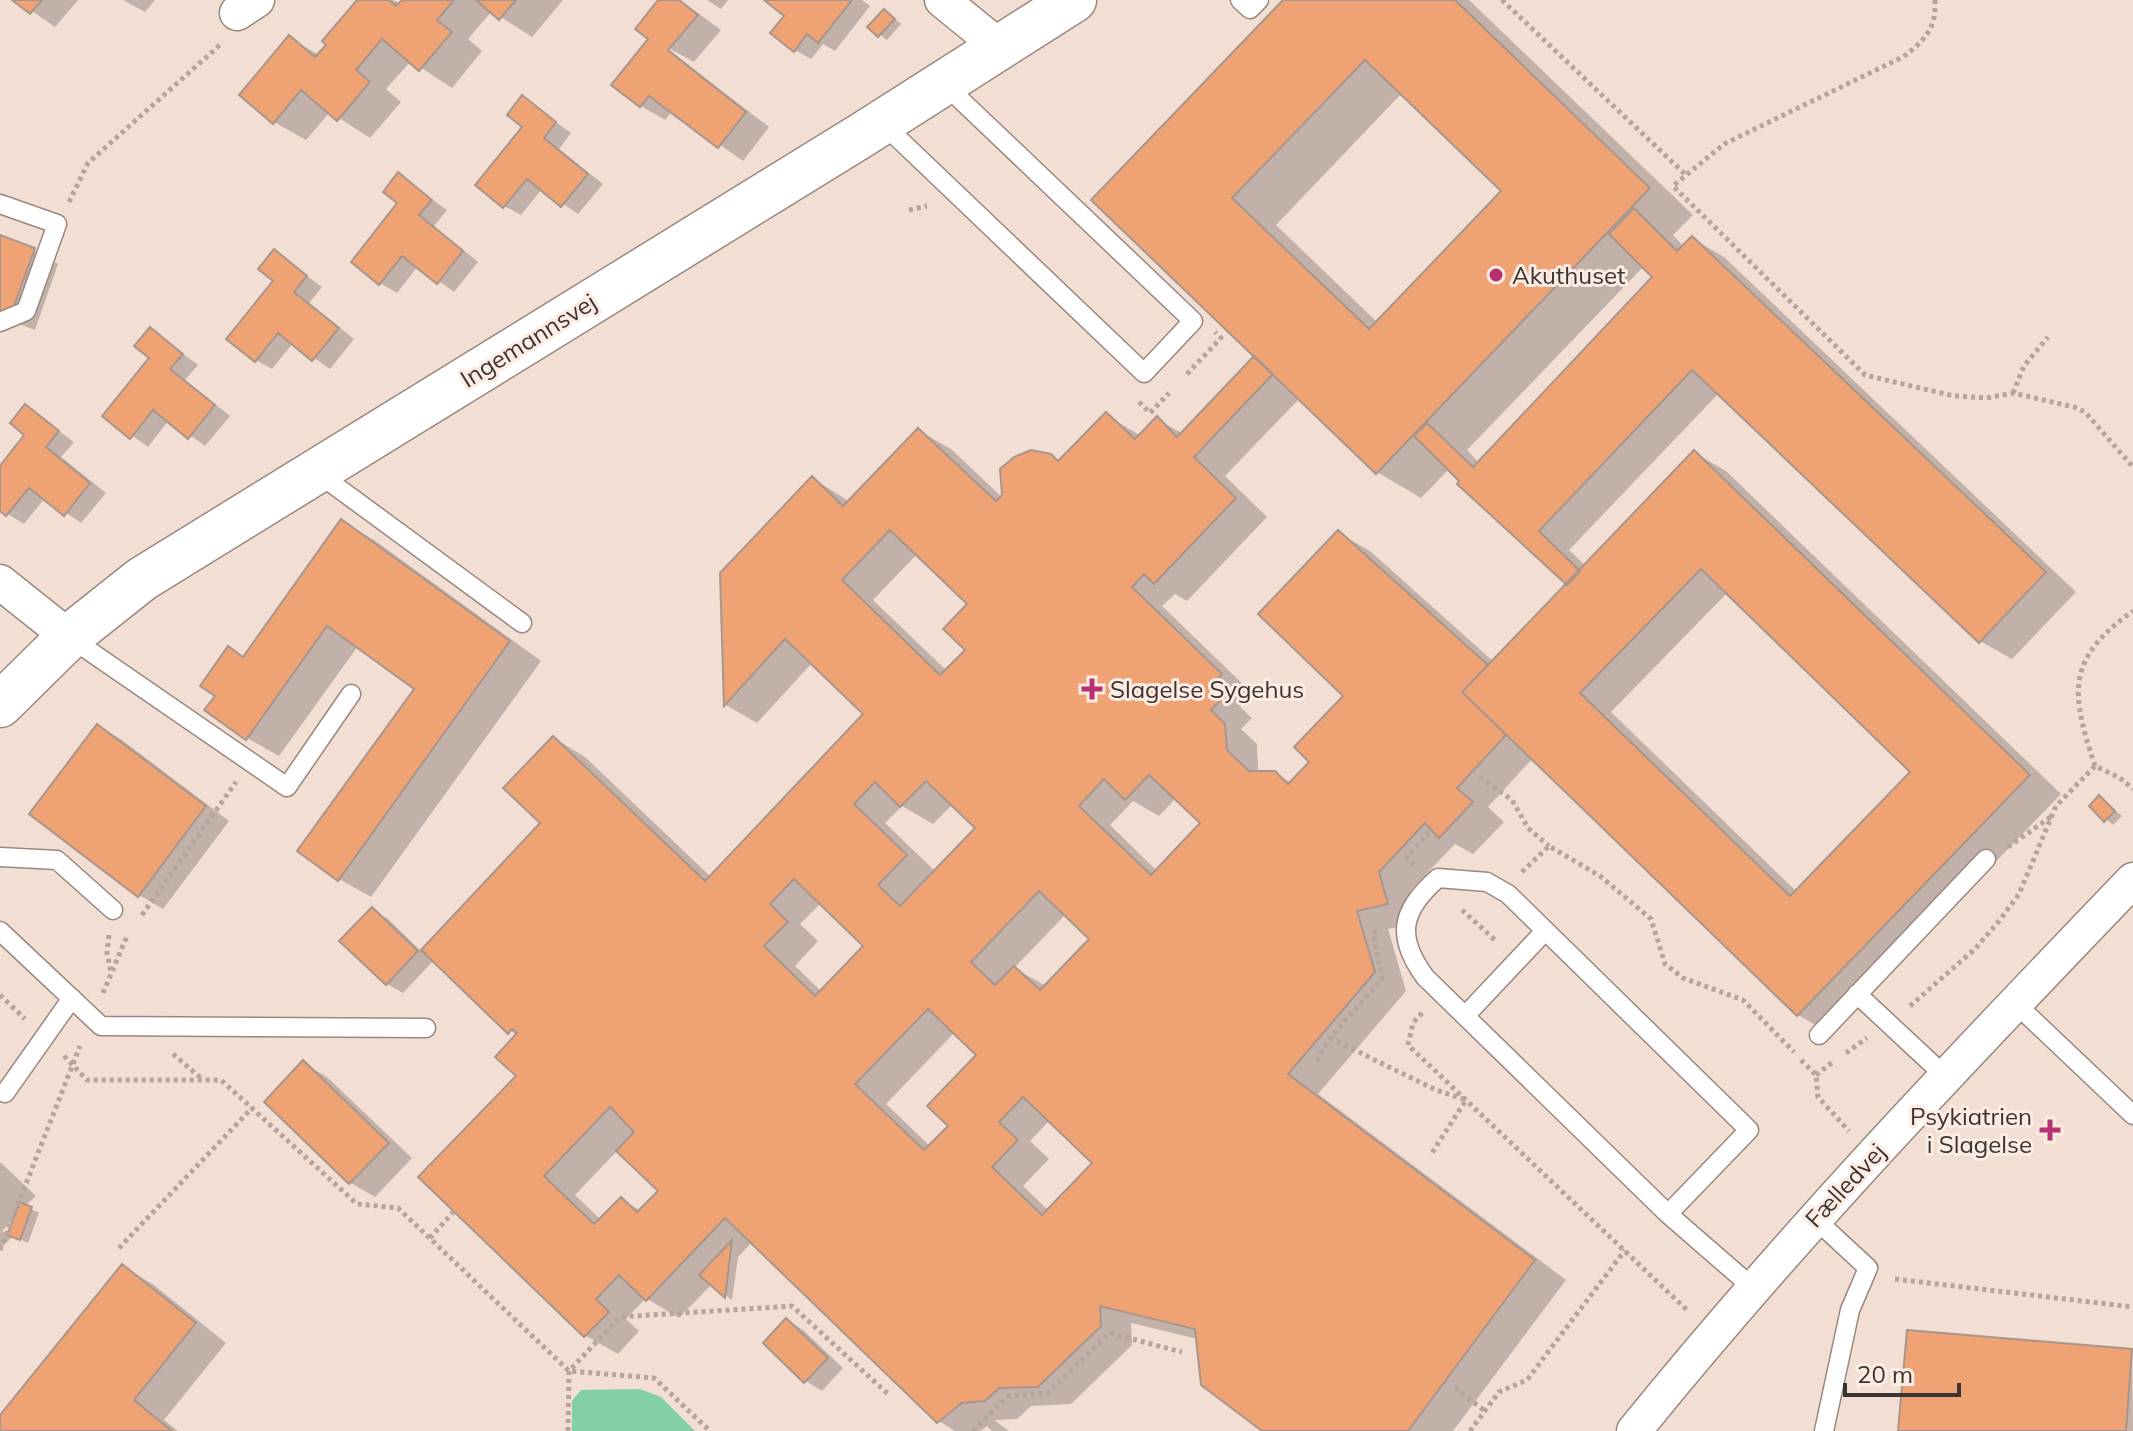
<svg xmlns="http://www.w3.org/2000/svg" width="2133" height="1431" viewBox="0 0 2133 1431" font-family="Mulish,sans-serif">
<rect width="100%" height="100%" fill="#f2ded3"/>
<path fill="#84d0a5" d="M640,1389L661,1397L695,1431H572V1401L581,1390Z"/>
<path fill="#0003" fill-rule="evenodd" d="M16,0H78L55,27Z
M123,0H155L145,12Z
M359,0H393L401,4L404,0H563L532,37L492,11L468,39L482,51L452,88L411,61L386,89L401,102L370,138L330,112L306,140L274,122L289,38L319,55Z
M660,0H680L721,30L694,62L661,44L769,127L743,161L672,111L665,120L641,106Z
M707,0H728L721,9Z
M767,0H862L870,6L835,51L823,44L811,59L795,50L786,16Z
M1285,0H1469L1693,215L1673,235L1684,247L1692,238L1724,257L2076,592L2012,659L1980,641L1719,393L1569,550L1587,567L1695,453L1726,471L2061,794L1830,1033L1798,1015L1533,758L1488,807L1504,822L1473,854L1455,844L1410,891L1419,922L1388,929L1406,991L1318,1094L1566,1280L1453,1431H1265L1198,1339L1131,1323L1132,1345L1071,1404L1031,1406L1017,1419L994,1420L1009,1431H992L987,1426L981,1431H955L939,1421L752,1242L738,1257L732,1300L712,1284L679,1318L646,1298L626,1319L639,1331L618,1354L586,1336L421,1177L519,1076L517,1036L434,960L403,993L387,984L372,910L388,919L422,952L543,823L554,738L585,757L711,877L866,714L812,663L757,723L726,705L722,573L812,478L850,502L919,431L951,449L1005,500L1051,456L1059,461L1106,415L1141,436L1157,419L1183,434L1256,356L1094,200ZM1402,93L1504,191L1378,323L1276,225ZM1644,266L1655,277L1479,463L1467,450ZM1300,398L1377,472L1421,498L1450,468L1570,585L1494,662L1370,551L1338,533L1346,696L1312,762L1292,783L1274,773L1258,770L1257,744L1241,729L1252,718L1240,707L1253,694L1162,606L1175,594L1187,601L1267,517L1225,476ZM917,554L969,604L967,650L947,671L873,600ZM1728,592L1913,772L1797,892L1611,712ZM1176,798L1203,823L1157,871L1110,825L1133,801L1159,816ZM953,804L978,828L936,872L885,823L902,806L933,824ZM821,903L866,946L822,992L795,966L818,941L800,924ZM1066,914L1092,939L1046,986L1014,968ZM955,1032L979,1055L950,1126L930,1146L886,1104ZM1050,1120L1095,1163L1049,1211L1023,1186L1049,1159L1030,1141ZM618,1150L661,1191L641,1211L621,1199L601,1220L575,1195Z
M885,11L901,24L887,40L870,27Z
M523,98L571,133L559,149L603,184L578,214L542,189L521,215L504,206L525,126Z
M398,175L447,210L434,226L478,262L454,292L418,266L397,293L380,283L400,203Z
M0,238L34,250L58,264L35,330L0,317Z
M274,252L322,287L309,303L354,339L330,369L293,343L272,369L256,360L276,281Z
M150,329L198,365L185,380L230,416L205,446L169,420L148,447L105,416L151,358Z
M26,407L74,442L61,457L106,493L81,523L45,498L24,524L0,509V469L27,435Z
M342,522L374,540L541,661L371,897L339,879L417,688L358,646L279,756L247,738L217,696L229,649L244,658Z
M98,726L122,740L229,821L163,909L139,895Z
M2099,798L2122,816L2113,825L2091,806Z
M303,1063L327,1077L412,1158L375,1197L351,1183L266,1102Z
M0,1162L36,1196L25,1206L39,1213L28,1243L13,1236L0,1249ZM17,1215L9,1237L2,1231Z
M122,1266L154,1285L226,1343L164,1420L178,1431H0V1418Z
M787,1320L803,1330L843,1368L822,1391L806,1381Z
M2132,1351L2133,1431H1900Z"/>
<path fill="#efa274" stroke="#a8968c" stroke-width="2" fill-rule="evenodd" d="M12,0H42L30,14Z
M357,0H389L396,6L402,0H454L437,20L452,32L419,71L382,39L356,70L370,82L337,121L301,90L273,124L239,95L289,35L315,57L326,45L322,41Z
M476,0H516L499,20Z
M658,0H679L698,15L668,50L746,112L718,148L649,96L640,107L611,85L648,39L635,29Z
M764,0H852L818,43L807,34L794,52L770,33L784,16Z
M1283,0H1455L1650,188L1376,474L1091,200ZM1365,60L1501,191L1369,329L1232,198Z
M884,9L895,19L878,37L867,27Z
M522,95L556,122L544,138L588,174L561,207L527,179L503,208L475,185L522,127L507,115Z
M398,172L432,200L419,215L463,251L437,284L402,256L379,285L351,262L397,203L383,192Z
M1634,208L1677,251L1692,236L2046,572L1979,643L1692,370L1539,531L1580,571L1567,585L1457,484L1459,481L1414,436L1427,423L1473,467L1652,277L1609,234Z
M0,235L35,248L10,317L0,314Z
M274,249L307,276L294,292L339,328L312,361L278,333L255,362L226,339L273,281L258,269Z
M150,327L183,354L170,369L215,405L188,439L153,410L130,439L102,416L149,358L134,346Z
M1254,356L1273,374L1194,457L1236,498L1154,584L1144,574L1132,587L1222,674L1210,687L1222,699L1211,710L1225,724L1227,750L1249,771H1275L1288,784L1309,762L1294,747L1343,696L1258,614L1338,530L1488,665L1462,692L1506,735L1457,788L1473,802L1439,838L1425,823L1379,872L1388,904L1357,911L1375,972L1288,1074L1535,1260L1408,1431H1262L1201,1385L1195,1329L1100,1306L1101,1326L1038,1387L999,1388L985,1401L962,1403L937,1423L725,1218L646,1301L619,1275L596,1299L609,1312L584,1337L418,1177L516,1076L495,1057L517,1033L512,1029L508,1034L421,950L540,823L503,788L553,736L705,881L863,714L785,639L724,706L720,573L812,476L843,506L918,428L996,501L1002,495L1000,469L1014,457L1031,450L1051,454L1058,461L1106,412L1135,439L1157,416L1177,437ZM890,530L967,604L943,629L965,650L940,675L842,580ZM1149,775L1200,823L1151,875L1079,806L1104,779L1125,800ZM926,781L975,828L900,906L878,885L907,855L854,804L875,782L900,807ZM794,879L863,946L815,996L764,946L788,922L770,904ZM1039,891L1089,939L1040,990L1014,966L995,985L971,962ZM928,1009L976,1055L927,1106L948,1126L924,1150L855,1084ZM1023,1097L1092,1163L1042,1215L992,1167L1018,1140L999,1122ZM610,1107L634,1132L616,1151L658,1191L637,1212L621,1197L594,1224L544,1176Z
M25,404L59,431L46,447L90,483L64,516L29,488L6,516L0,511V466L24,435L10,423Z
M1694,450L2030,775L1797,1016L1462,692ZM1701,569L1910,772L1790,896L1580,693Z
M341,519L510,641L338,881L297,851L414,689L327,626L246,740L204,710L215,696L200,686L228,646L243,657Z
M97,724L206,806L138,897L29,814Z
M2099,795L2115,811L2104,822L2089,806Z
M372,907L418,951L386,985L339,941Z
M303,1060L389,1143L349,1184L264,1102Z
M20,1202L32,1207L20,1240L7,1235Z
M732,1240L725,1298L699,1275Z
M122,1264L196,1323L134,1400L172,1431H0V1415Z
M786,1318L828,1358L804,1383L763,1343Z
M1907,1330L2132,1349L2126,1431H1898Z"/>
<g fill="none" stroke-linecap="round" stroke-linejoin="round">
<defs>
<path id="lane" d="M1240,0L1250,9L1259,0
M882,123L1144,373L1193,321L944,84
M0,204L57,224L26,311L0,322
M315,471L522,623
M69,637L287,787L351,694
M0,857L57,860L113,910
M1438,878L1487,882L1508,894L1749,1130L1668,1214L1425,977C1396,937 1400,911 1438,878Z
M0,931L101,1026L426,1028
M1857,994L1945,1076
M2015,1003L2133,1115
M1465,1016L1545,931
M1819,1035L1986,859
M5,1093L72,998
M1668,1214L1752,1287
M1814,1218L1868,1268L1850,1310L1824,1431"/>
<path id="street" d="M942,0L1001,48
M237,13L257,0
M0,582L69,637
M1634,1431C1790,1238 1961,1059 2133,880"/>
<path id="secondary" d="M0,705L69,637L142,579L862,135L1074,0"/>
</defs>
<use href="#lane" stroke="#9a887e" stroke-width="21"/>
<use href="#street" stroke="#9a887e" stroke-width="37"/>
<use href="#secondary" stroke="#9a887e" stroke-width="47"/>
<path stroke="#b5a59d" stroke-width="5" stroke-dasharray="4 4" stroke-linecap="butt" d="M1502,0L1686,175
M1935,0C1937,28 1924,41 1903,57L1724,144L1673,186L1865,375L1954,396L1987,398L2013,393L2074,407L2085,412L2133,467
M69,202L88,163L221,44
M909,210L927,206
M1187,374L1221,338L1215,332
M2013,393L2024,366L2048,337
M1139,402L1150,413L1169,393
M2095,766C2071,694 2065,659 2133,611
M1480,777L1512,800L1528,828L1549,846
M2008,847L2052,816
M1414,865L1407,857L1431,830
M1522,872L1549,846L1600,876L1651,919L1665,964L1683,978L1743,1000L1794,1052
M1462,910L1496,941
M142,915L236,782
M109,935L107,953L111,973
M103,993L127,936
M0,995L25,1019
M1910,1006L1975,949L1999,921L2019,894L2056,806L2095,766L2120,778L2133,789
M1422,1013L1413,1023L1408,1045L1688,1311
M1330,1038L1436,1090L1466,1100L1430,1156
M1846,1053L1867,1038
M173,1054L202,1079
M64,1056L87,1080H221L357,1204L398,1208L569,1371L654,1378L710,1431
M1801,1060L1816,1075L1818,1097L1849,1131
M1317,1061L1330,1038L1382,979L1373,933L1379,931
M1816,1075L1834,1061
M430,1238L454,1211
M119,1248L252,1108
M0,1250L80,1046
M1895,1279L2133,1307
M1455,1388L1485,1411
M568,1431L569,1371L620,1317L792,1306L888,1394
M973,1431L1008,1396L1048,1393L1109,1333L1182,1352
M1470,1431L1499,1392L1527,1380L1625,1250"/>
<use href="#lane" stroke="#fff" stroke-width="18"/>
<use href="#street" stroke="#fff" stroke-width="34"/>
<use href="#secondary" stroke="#fff" stroke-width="44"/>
</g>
<g fill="#b73071" stroke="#fcece3" stroke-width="3">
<circle cx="1496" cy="275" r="8"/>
<path d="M1088 677h8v8h8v8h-8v8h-8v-8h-8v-8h8z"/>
<path d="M2046 1118h8v8h8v8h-8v8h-8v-8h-8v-8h8z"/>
</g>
<g text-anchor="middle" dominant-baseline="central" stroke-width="6" stroke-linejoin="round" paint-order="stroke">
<g font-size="24" fill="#3c3430" stroke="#fcece3" text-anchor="start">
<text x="1512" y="275">Akuthuset</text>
<text x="1110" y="689">Slagelse Sygehus</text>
<text x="2032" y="1116" text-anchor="end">Psykiatrien<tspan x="2032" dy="28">i Slagelse</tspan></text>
</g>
<g font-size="24" fill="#3c3430" stroke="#fcece3">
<text transform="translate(528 340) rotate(-32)">Ingemannsvej</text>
<text transform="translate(1845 1185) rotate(-47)">Fælledvej</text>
</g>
</g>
<path d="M1845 1383v12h114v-12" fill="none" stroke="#3c3430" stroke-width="4"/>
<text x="1857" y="1383" font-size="24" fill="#3c3430" stroke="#fcece3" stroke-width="6" paint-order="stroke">20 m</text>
</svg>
